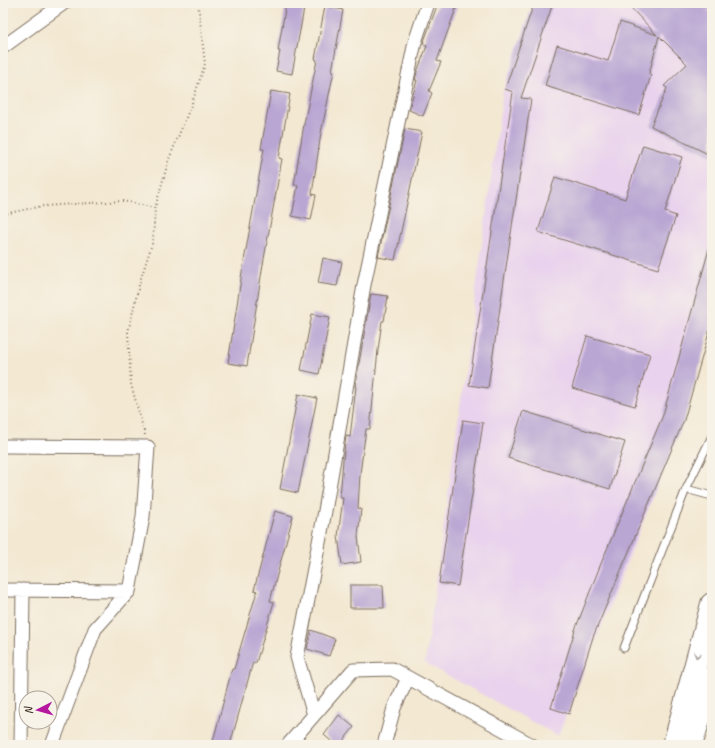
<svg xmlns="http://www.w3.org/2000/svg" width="715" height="748" viewBox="0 0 715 748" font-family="Caveat,sans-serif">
<rect width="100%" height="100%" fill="#f7f3e8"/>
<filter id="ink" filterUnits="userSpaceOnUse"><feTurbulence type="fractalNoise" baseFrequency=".025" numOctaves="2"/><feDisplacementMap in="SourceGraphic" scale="8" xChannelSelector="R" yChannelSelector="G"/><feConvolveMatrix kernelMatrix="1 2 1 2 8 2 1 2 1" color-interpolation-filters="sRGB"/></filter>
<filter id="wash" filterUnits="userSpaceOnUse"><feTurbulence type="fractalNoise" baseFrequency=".012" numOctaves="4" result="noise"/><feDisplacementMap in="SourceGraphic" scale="16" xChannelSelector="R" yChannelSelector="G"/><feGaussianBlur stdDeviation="0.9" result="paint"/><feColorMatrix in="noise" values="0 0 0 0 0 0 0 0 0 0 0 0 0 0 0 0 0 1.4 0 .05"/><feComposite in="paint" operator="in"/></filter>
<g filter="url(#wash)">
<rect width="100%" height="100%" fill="#f3e8d2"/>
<path fill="#e9d2ed" d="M533,3H712V318L681,427L558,736L425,663L503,91Z"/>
<g id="blocks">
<path fill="#b9a6d3" d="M286,3H305L292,74L276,71L280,51H278Z
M438,3H458L437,61L441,62L429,91L432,93L423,116L409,110L417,80H415L417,72L427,46L423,44Z
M534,3H553L521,98L531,99L488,388L469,385L513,92L505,89Z
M626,3H701L712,14V156L651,126L667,88L664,86L687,64L659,36L649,74L651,75L639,115L545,86L557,45L608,61L620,22L657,35Z
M325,6L343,10L332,71H334L321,133L312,194L316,195L311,220L292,216L298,185H294L304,124L317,60L315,59Z
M271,91L290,94L279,158L282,159L278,181L262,270L247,366L228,363L242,272L264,149H261Z
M405,129L422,132L395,260L378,257Z
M643,145L682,157L665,212L676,216L658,269L538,232L555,177L625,199Z
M709,249L712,250V322L684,420L593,637L569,714L551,708L575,630L600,566L663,415Z
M323,258L342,262L337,286L318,283Z
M371,294L388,296L384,321H382L378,350L370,429H366L360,474L358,508L361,509L358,536L361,562L342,565L338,536L343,498H340L343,460L346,436L350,437L356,387H355Z
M312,314L330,317L319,374L301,370Z
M587,336L650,354L635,406L572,388Z
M298,394L317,398L298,493L280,489Z
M523,411L625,442L610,489L508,458Z
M463,420L483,423L458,586L439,583Z
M275,511L293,516L270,601L274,602L256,663L253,662L230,745H212L232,669H234L257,591L254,590Z
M350,585H383L384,608H350Z
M311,630L335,639L329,656L307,649Z
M339,715L354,727L340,745H336L324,735Z"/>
</g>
</g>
<g filter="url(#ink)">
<use href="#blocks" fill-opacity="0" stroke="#7b6c5d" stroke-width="1"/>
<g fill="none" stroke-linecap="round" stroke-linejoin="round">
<defs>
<path id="lane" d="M712,436L686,489L712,496
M624,648L686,489"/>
<path id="street" d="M3,47L64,3
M3,446L148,447L143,517L129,591L95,629L52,745
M3,590L129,591
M314,715L297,657L325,511L364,285L415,42L428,3
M21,745L23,590
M288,745L353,670L392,669L532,745
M384,745L394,708L408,678"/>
<path id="highway" d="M674,745L712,604
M691,745L712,678"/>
</defs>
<use href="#lane" stroke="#7b6c5d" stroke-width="9"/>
<use href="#street" stroke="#7b6c5d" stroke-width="15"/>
<use href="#highway" stroke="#7b6c5d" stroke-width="24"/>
<path stroke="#7b6c5d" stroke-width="2" stroke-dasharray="1 3" stroke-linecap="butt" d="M3,214L43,206L123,201L155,208
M145,435L131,384L128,332L140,281L153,241L155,208L169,159L192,103L205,64L198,3"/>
<use href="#lane" stroke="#fff" stroke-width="7"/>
<use href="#street" stroke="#fff" stroke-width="13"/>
<use href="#highway" stroke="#fff" stroke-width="22"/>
</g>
<defs><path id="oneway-chevron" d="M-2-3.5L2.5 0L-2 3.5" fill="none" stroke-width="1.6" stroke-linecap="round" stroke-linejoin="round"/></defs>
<use stroke="#a79f9a" href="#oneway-chevron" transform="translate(697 655) rotate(105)"/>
</g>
<rect width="715" height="748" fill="none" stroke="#f7f3e8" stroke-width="16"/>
<g transform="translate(38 710) rotate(264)"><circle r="19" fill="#f7f3e8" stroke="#aca397"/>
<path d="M0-3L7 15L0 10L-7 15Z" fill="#b5179e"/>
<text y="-6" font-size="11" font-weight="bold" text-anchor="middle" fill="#3b2a1e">N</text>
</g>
</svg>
